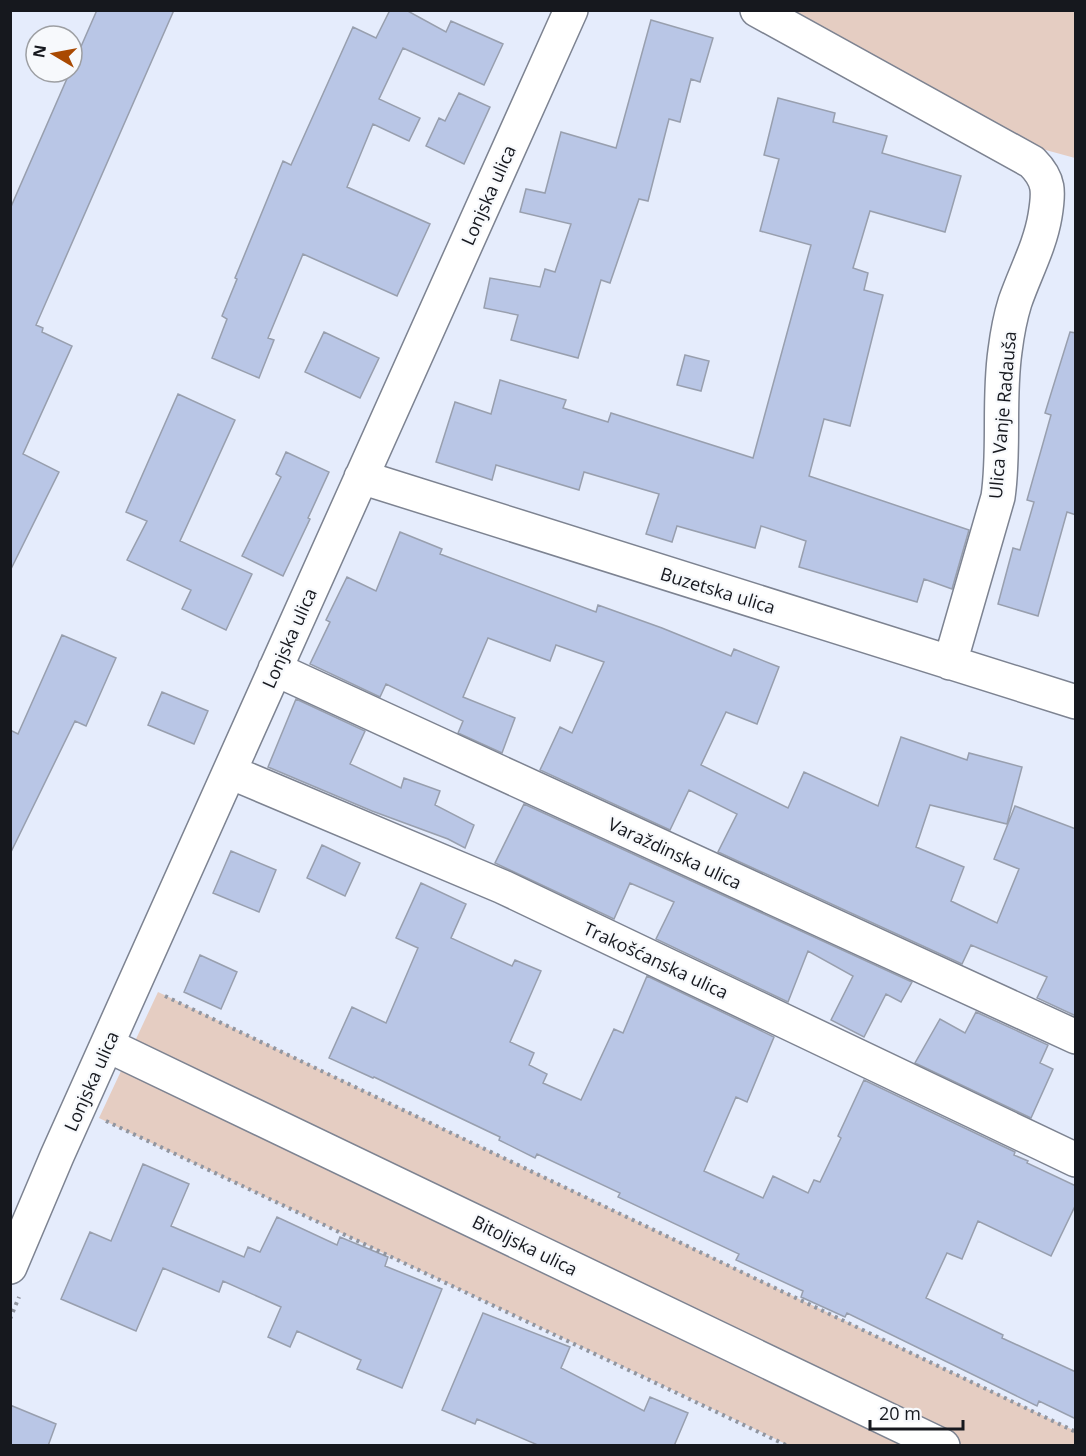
<svg xmlns="http://www.w3.org/2000/svg" width="1086" height="1456" viewBox="0 0 1086 1456" font-family="'Open Sans',sans-serif">
<rect width="100%" height="100%" fill="#e5ecfc"/>
<path fill="#e5cdc2" d="M791,11H1075V158L1042,149Z
M158,992L1075,1431V1445H788L99,1118Z"/>
<path fill="#b9c6e6" stroke="#989fae" stroke-width="1.5" d="M97,10H174L36,325L43,328L42,332L72,346L23,454L59,472L10,571V209Z
M390,10H406L446,32L451,21L503,44L484,85L403,48L379,99L420,118L409,141L373,124L347,187L430,224L397,296L303,254L268,338L274,340L259,378L212,358L227,319L222,316L237,279L235,278L283,161L291,165L353,27L376,38Z
M651,20L713,38L700,82L691,79L680,122L669,119L648,201L639,199L610,283L601,280L578,358L511,340L518,315L484,308L490,278L540,287L545,269L555,272L571,224L520,212L526,189L545,193L561,132L616,148Z
M459,93L490,107L464,164L426,146L439,118L445,121Z
M778,98L835,113L833,122L887,136L882,153L961,176L945,232L870,211L853,268L868,273L864,290L883,295L850,426L824,419L809,476L969,530L952,589L924,579L917,602L799,567L806,541L761,526L755,548L677,526L672,542L646,534L659,494L584,472L579,490L496,465L492,480L436,462L455,402L491,414L500,380L566,400L563,408L608,422L611,413L753,458L811,245L760,231L779,159L764,155Z
M324,332L379,358L360,398L305,372Z
M1070,332L1076,333V515L1067,512L1038,616L998,604L1013,548L1020,550L1034,502L1027,500L1051,415L1045,413Z
M685,355L709,361L701,391L677,385Z
M178,394L235,420L180,541L252,574L226,630L182,609L191,590L127,560L147,521L126,512Z
M286,452L329,472L308,518L310,519L283,576L242,556L281,477L276,474Z
M400,532L442,549L440,554L596,612L598,605L662,628L731,656L734,649L779,667L757,724L726,712L701,765L788,808L804,772L878,806L901,737L967,760L969,753L1022,767L1007,824L930,805L916,847L964,867L951,901L997,923L1019,869L994,859L1015,806L1076,829V1016L1037,998L1047,977L971,945L962,964L718,852L737,814L689,790L670,830L540,770L560,727L572,733L604,662L556,645L550,661L488,638L463,697L515,718L502,753L458,733L463,721L386,684L380,697L310,664L330,622L326,620L347,577L376,591Z
M62,635L116,658L86,726L75,721L10,854V730L18,734Z
M162,692L208,711L194,744L148,725Z
M296,699L365,731L350,764L401,788L404,778L440,791L435,805L474,825L465,848L448,839L372,811L268,767Z
M524,804L912,982L901,1002L886,994L864,1037L831,1020L853,976L808,951L788,1002L656,939L674,902L630,883L614,919L495,863Z
M322,845L360,863L345,896L307,878Z
M231,851L276,870L259,912L213,893Z
M421,883L466,904L451,938L512,966L515,960L541,971L510,1042L534,1053L529,1065L547,1074L543,1083L581,1100L614,1029L623,1033L647,976L774,1037L747,1102L736,1097L704,1171L763,1198L773,1176L808,1193L814,1180L820,1182L841,1138L838,1136L864,1080L1015,1152L1014,1155L1028,1161L1027,1163L1076,1186V1204L1051,1256L978,1221L962,1259L947,1253L926,1298L1003,1335L1002,1338L1076,1372V1419L1039,1401L1037,1406L847,1313L845,1317L801,1297L803,1291L736,1260L739,1254L618,1197L620,1193L537,1154L535,1158L499,1140L500,1137L374,1077L373,1078L329,1058L352,1007L386,1023L418,948L396,938Z
M200,955L237,972L221,1009L184,992Z
M976,1012L1048,1045L1040,1063L1053,1069L1031,1118L915,1063L940,1019L965,1033Z
M143,1164L189,1184L171,1226L244,1257L248,1247L260,1252L277,1217L337,1245L340,1237L388,1257L385,1266L442,1289L402,1388L357,1369L361,1360L297,1331L290,1347L268,1337L281,1307L223,1281L219,1292L163,1268L136,1331L61,1299L90,1232L111,1241Z
M483,1313L570,1347L561,1368L644,1411L650,1397L688,1413L674,1446H540L477,1419L475,1424L442,1410Z
M10,1405L56,1424L48,1446H10Z"/>
<g fill="none" stroke-linecap="round" stroke-linejoin="round">
<defs>
<path id="minor" d="M757,10L1032,162C1050,180 1049,192 1045,216C1040,246 1025,273 1015,302C1010,318 1007,335 1005,351C998,400 1005,449 998,497L950,663
M361,477L1076,702
M275,669L1076,1037
M230,772L503,887L1076,1160
M107,1045L943,1446
M10,1267L57,1156L571,10"/>
</defs>
<use href="#minor" stroke="#7d8391" stroke-width="36"/>
<path stroke="#9196a1" stroke-width="4" stroke-dasharray="3 4.5" stroke-linecap="butt" d="M165,996L1076,1432
M106,1121L788,1446
M10,1319L19,1297"/>
<use href="#minor" stroke="#fff" stroke-width="33"/>
</g>
<g text-anchor="middle" dominant-baseline="central" stroke-width="4.5" stroke-linejoin="round" paint-order="stroke">
<g font-size="18" fill="#16181e" stroke="#f7f9fc">
<text transform="translate(488 195) rotate(-66)">Lonjska ulica</text>
<text transform="translate(1002 415) rotate(-85)">Ulica Vanje Radauša</text>
<text transform="translate(718 590) rotate(17)">Buzetska ulica</text>
<text transform="translate(289 638) rotate(-66)">Lonjska ulica</text>
<text transform="translate(675 853) rotate(25)">Varaždinska ulica</text>
<text transform="translate(656 960) rotate(25)">Trakošćanska ulica</text>
<text transform="translate(91 1081) rotate(-66)">Lonjska ulica</text>
<text transform="translate(525 1245) rotate(26)">Bitoljska ulica</text>
</g>
</g>
<rect width="1086" height="1456" fill="none" stroke="#16181e" stroke-width="24"/>
<g transform="translate(54 54) rotate(280)"><circle r="28" fill="#f7f9fc" stroke="#9d9fa3" stroke-width="1.5"/>
<path d="M0-4.5L10 22L0 15L-10 22Z" fill="#a94902"/>
<text y="-9" font-size="16" font-weight="bold" text-anchor="middle" fill="#16181e">N</text>
</g>
<path d="M870 1420v9h93v-9" fill="none" stroke="#16181e" stroke-width="3"/>
<text x="879" y="1420" font-size="18" fill="#16181e" stroke="#f7f9fc" stroke-width="4.5" paint-order="stroke">20 m</text>
</svg>
